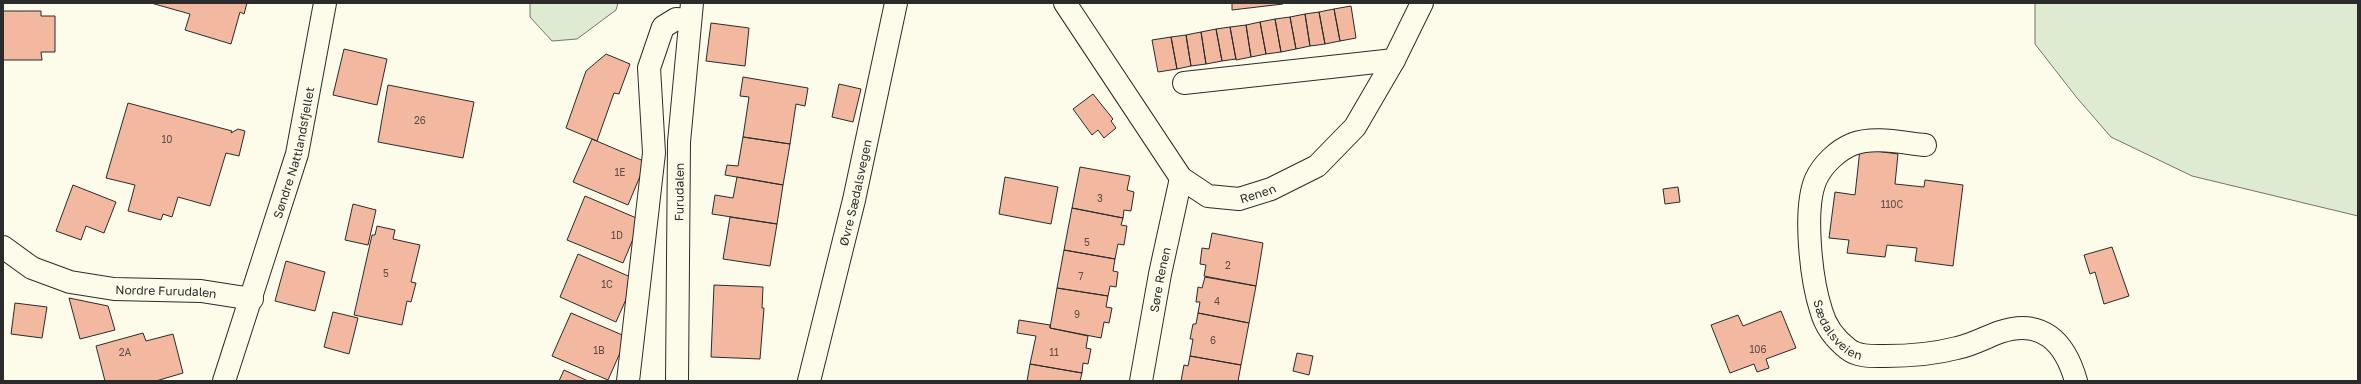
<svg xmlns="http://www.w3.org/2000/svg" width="2361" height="384" viewBox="0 0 2361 384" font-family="'Golos Text',sans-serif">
<rect width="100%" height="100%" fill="#fdfbea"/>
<path fill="#deebd1" stroke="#74746e" d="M530,3H618L616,10L577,39L552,41L530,17Z
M2035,3H2358V216L2192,176L2111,137L2077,98L2035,44Z"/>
<path fill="#f2b8a0" stroke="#2b2b2b" d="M151,3H247L244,14L240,12L231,44L185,30L190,14Z
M1232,3H1283V4L1232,10Z
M1351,6L1356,38L1340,41L1334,9Z
M1334,9L1340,41L1325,44L1319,12Z
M3,11H41V16H55V52H41L42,60H3Z
M1319,12L1325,44L1310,46L1305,14Z
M1305,14L1310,46L1296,49L1290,17Z
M1290,17L1296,49L1281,52L1275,19Z
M1275,19L1281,52L1266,54L1260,22Z
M1260,22L1266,54L1251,57L1246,25Z
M711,23L749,28L745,66L706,61Z
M1246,25L1251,57L1236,60L1230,27Z
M1230,27L1236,59L1222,61L1216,29Z
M1216,29L1222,61L1206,64L1201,32Z
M1201,32L1206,64L1191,66L1186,35Z
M1186,35L1191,66L1177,69L1171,37Z
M1171,37L1177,69L1158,72L1152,40Z
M344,49L387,59L377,105L333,95Z
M606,54L630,64L619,94L614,93L597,141L566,128L586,71Z
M743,77L808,88L805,106L796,104L790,144L743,137L749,97L740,96Z
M839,84L861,89L853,122L832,117Z
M388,85L474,102L463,158L378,142Z
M1093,94L1113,119L1111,121L1116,128L1104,138L1098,130L1092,135L1073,109Z
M128,103L232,131L231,133L238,129L245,131L239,156L226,153L210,206L178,197L172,217L163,214L161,220L128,211L135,185L106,178Z
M743,137L790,144L783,185L725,175L727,165L738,166Z
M592,139L646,162L628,205L573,182Z
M1860,149L1898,154L1895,184L1924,187L1925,180L1963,185L1953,266L1915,261L1917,248L1887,245L1885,257L1847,253L1849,240L1829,238L1835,192L1855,195Z
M1080,167L1130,176L1127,190L1134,192L1131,211L1124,210L1123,218L1072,208Z
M737,177L783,185L777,224L712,214L715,195L733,198Z
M1005,177L1058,187L1051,224L999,214Z
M73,185L116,202L104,233L86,226L81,240L56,231Z
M1678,187L1680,202L1665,204L1663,189Z
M585,196L641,220L623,263L567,240Z
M353,204L376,210L368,245L345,240Z
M1072,208L1123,218L1121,225L1127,226L1124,245L1118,244L1115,259L1064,250Z
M730,217L777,224L770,266L723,259Z
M377,226L395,230L393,239L420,245L411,282L416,283L411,302L407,301L402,325L354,315L372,235H375Z
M1212,233L1263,243L1256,286L1204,276L1206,265L1200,264L1202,248L1209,249Z
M2112,247L2129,296L2104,304L2095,272L2090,274L2084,255Z
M1064,250L1115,259L1113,271L1118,272L1116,287L1110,286L1108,296L1057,288Z
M578,254L635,279L616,322L560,297Z
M286,261L325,272L315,311L275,301Z
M1205,277L1256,286L1249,323L1198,313L1200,302H1196L1198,287L1202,288Z
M714,285L763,287L762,308H764L760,359L711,357Z
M1057,288L1108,296L1106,307L1112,308L1109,323L1104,322L1101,338L1050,328Z
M69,298L108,306L115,330L80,339Z
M15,303L47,307L42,338L11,334Z
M1781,311L1796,348L1766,359L1769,368L1757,372L1754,364L1730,373L1711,325L1738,315L1743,326Z
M333,312L358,318L349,354L324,347Z
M571,313L627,337L608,380L552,356Z
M1198,313L1249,323L1241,365L1190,356L1193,339H1190L1193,324H1196Z
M1019,320L1050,325V328L1088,336L1086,348L1091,349L1088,364L1083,363L1082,373L1030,364L1036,336L1017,333Z
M143,333L146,341L173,334L183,373L156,381H105L96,346Z
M1297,353L1313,356L1309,375L1293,371Z
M1190,356L1241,365L1238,381H1181L1184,365L1188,366Z
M1030,364L1082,373L1080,381H1027Z
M564,370L588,381H559Z"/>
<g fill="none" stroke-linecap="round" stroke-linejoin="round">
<defs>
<g id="minor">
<path id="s1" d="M1065,3L1181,178L1208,196L1239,199L1271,189L1317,166L1355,127L1394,60L1422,3"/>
<path d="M1184,83L1394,60"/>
<path id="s2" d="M1925,145C1903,143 1874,136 1853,144C1838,150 1823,164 1816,179C1803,208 1811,279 1821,310C1825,325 1835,339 1848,349C1858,357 1873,356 1885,356C1909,356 1934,354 1957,348C1972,345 1986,337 2000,332C2042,318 2065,342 2076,381"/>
<path id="s3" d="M3,247L32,268L70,282L114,289L201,291L252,299"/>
<path id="s4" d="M224,381L297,154L325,3"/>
<path d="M628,381L654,153L649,68L663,27L676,19L690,20"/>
<path id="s5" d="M677,381L679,142L692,3"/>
<path id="s6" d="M809,381L854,200L896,3"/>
<path id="s7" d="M1141,381L1160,274L1181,178"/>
</g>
</defs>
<use href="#minor" stroke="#2b2b2b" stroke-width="24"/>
<use href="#minor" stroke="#fdfbea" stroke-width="22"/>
</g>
<g text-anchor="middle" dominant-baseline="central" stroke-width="3" stroke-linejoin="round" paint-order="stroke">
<g font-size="10" fill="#5d4e48">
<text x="420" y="120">26</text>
<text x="167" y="139">10</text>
<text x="620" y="172">1E</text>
<text x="1100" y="198">3</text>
<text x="1892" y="204">110C</text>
<text x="617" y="235">1D</text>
<text x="1087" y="242">5</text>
<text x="1228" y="265">2</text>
<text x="386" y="273">5</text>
<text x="1081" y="276">7</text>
<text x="607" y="284">1C</text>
<text x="1217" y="301">4</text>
<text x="1077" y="314">9</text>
<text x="1213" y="340">6</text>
<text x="1758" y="349">106</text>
<text x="599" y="350">1B</text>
<text x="125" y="352">2A</text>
<text x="1054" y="352">11</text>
</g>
<g font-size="12" fill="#2b2b2b" stroke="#fdfbea">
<text stroke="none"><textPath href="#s4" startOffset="239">Søndre Nattlandsfjellet</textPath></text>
<text stroke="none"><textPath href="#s5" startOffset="189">Furudalen</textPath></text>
<text stroke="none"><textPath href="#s6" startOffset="194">Øvre Sædalsvegen</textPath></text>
<text stroke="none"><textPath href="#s1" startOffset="293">Renen</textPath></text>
<text stroke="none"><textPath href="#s7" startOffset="103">Søre Renen</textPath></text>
<text stroke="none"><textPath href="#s3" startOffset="173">Nordre Furudalen</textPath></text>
<text stroke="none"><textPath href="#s2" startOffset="284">Sædalsveien</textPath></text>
</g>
</g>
<rect width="2361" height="384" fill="none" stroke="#2b2b2b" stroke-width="8"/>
</svg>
